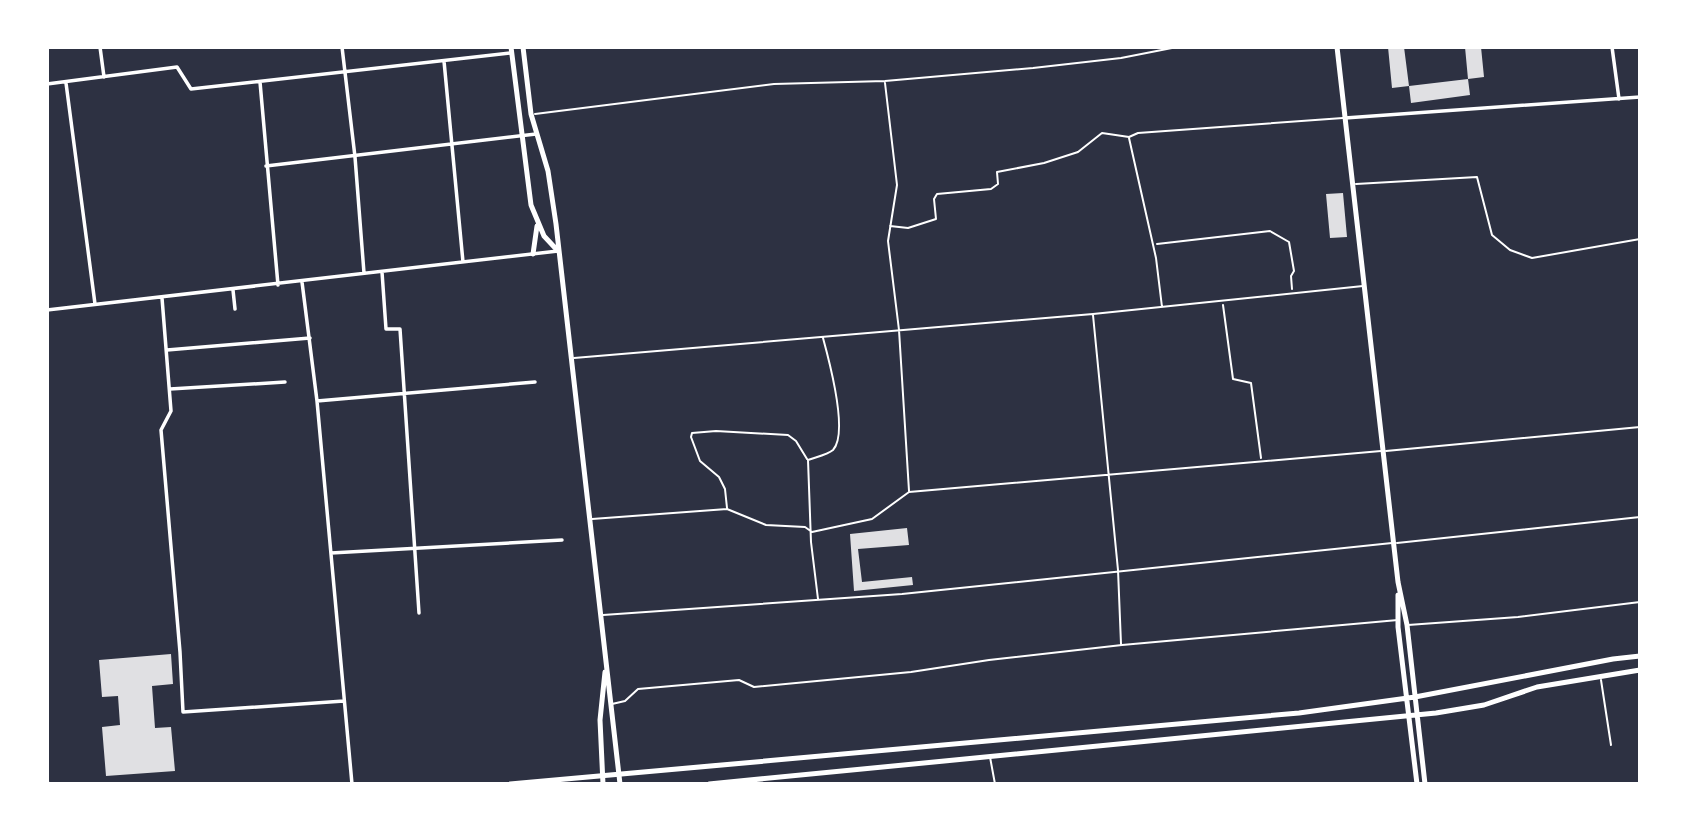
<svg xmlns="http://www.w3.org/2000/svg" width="1687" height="831" viewBox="0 0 1687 831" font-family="'Noto Serif',serif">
<rect width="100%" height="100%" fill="#2d3142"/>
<path fill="#e0e0e3" d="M1388,47H1404L1409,86L1392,88Z
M1465,47H1481L1484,77L1468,79Z
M1468,79L1470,95L1411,103L1409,86Z
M1343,193L1347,237L1330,238L1326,194Z
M907,528L909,545L858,549L862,582L912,577L913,585L854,591L850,534Z
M171,654L173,684L152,686L155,728L171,727L175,771L106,776L102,727L120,725L118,696L102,697L99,660Z"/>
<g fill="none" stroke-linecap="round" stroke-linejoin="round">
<path stroke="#fff" stroke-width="2" d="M1157,244L1270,231L1289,242L1294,271L1291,276L1292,289
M1223,305L1233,379L1251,383L1261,458"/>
<path stroke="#fff" stroke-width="2" d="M885,83L897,185L888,241L899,330L909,491
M535,114L774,84L885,81L1033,68L1121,58L1177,47
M1129,138L1156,258L1162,307
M1356,184L1477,177L1492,235L1510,250L1532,258L1640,239
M890,226L908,228L936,219L934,199L937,194L991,189L998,184L997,172L1044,163L1078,152L1102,133L1129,137L1138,133L1343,118
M1093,315L1118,570L1121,644
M574,358L1093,314L1363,286
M1386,451L1640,427
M727,508L725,489L719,477L700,461L691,437L692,433L716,431L788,435L796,441L807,459
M592,519L727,509L766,525L805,527L812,532L872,519L909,492L1381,451
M1397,543L1640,517
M818,599L811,542L808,460C816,457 827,455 833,450C849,433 829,360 823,338
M603,615L902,594L1392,543
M1408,625L1518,617L1640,602
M1601,680L1611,745
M612,704L625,701L638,689L739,680L754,687L911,672L989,660L1122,645L1398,620
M990,757L995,784"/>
<path stroke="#fff" stroke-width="3.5" d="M100,47L104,77
M342,47L355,157L364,273
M1612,47L1619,99
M444,61L463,262
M260,82L278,285
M66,83L95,304
M47,84L177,67L191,89L511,53
M1345,118L1640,97
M266,166L536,134
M382,272L386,329H400L419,613
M302,282L317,401L352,784
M233,290L235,309
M162,298L171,411L161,430L180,652L183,712L344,701
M47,310L558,251
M167,350L310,338
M170,389L285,382
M317,401L535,382
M331,553L562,540"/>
<path stroke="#fff" stroke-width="4.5" d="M47,782V784"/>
<path stroke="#fff" stroke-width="5" d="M511,47L531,205L544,236L558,251
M523,47L531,114L548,171L556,224L620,784
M533,254L537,226
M603,784L600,720L605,672"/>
<path stroke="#fff" stroke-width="5" d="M1337,47L1398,582L1407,625L1425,784
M1398,595V627L1417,784
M510,784L1299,713L1415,697L1613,659L1640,656
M709,784L1436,713L1484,705L1537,687L1640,670"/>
</g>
<rect width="1687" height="831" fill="none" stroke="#ffffff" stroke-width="98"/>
</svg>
